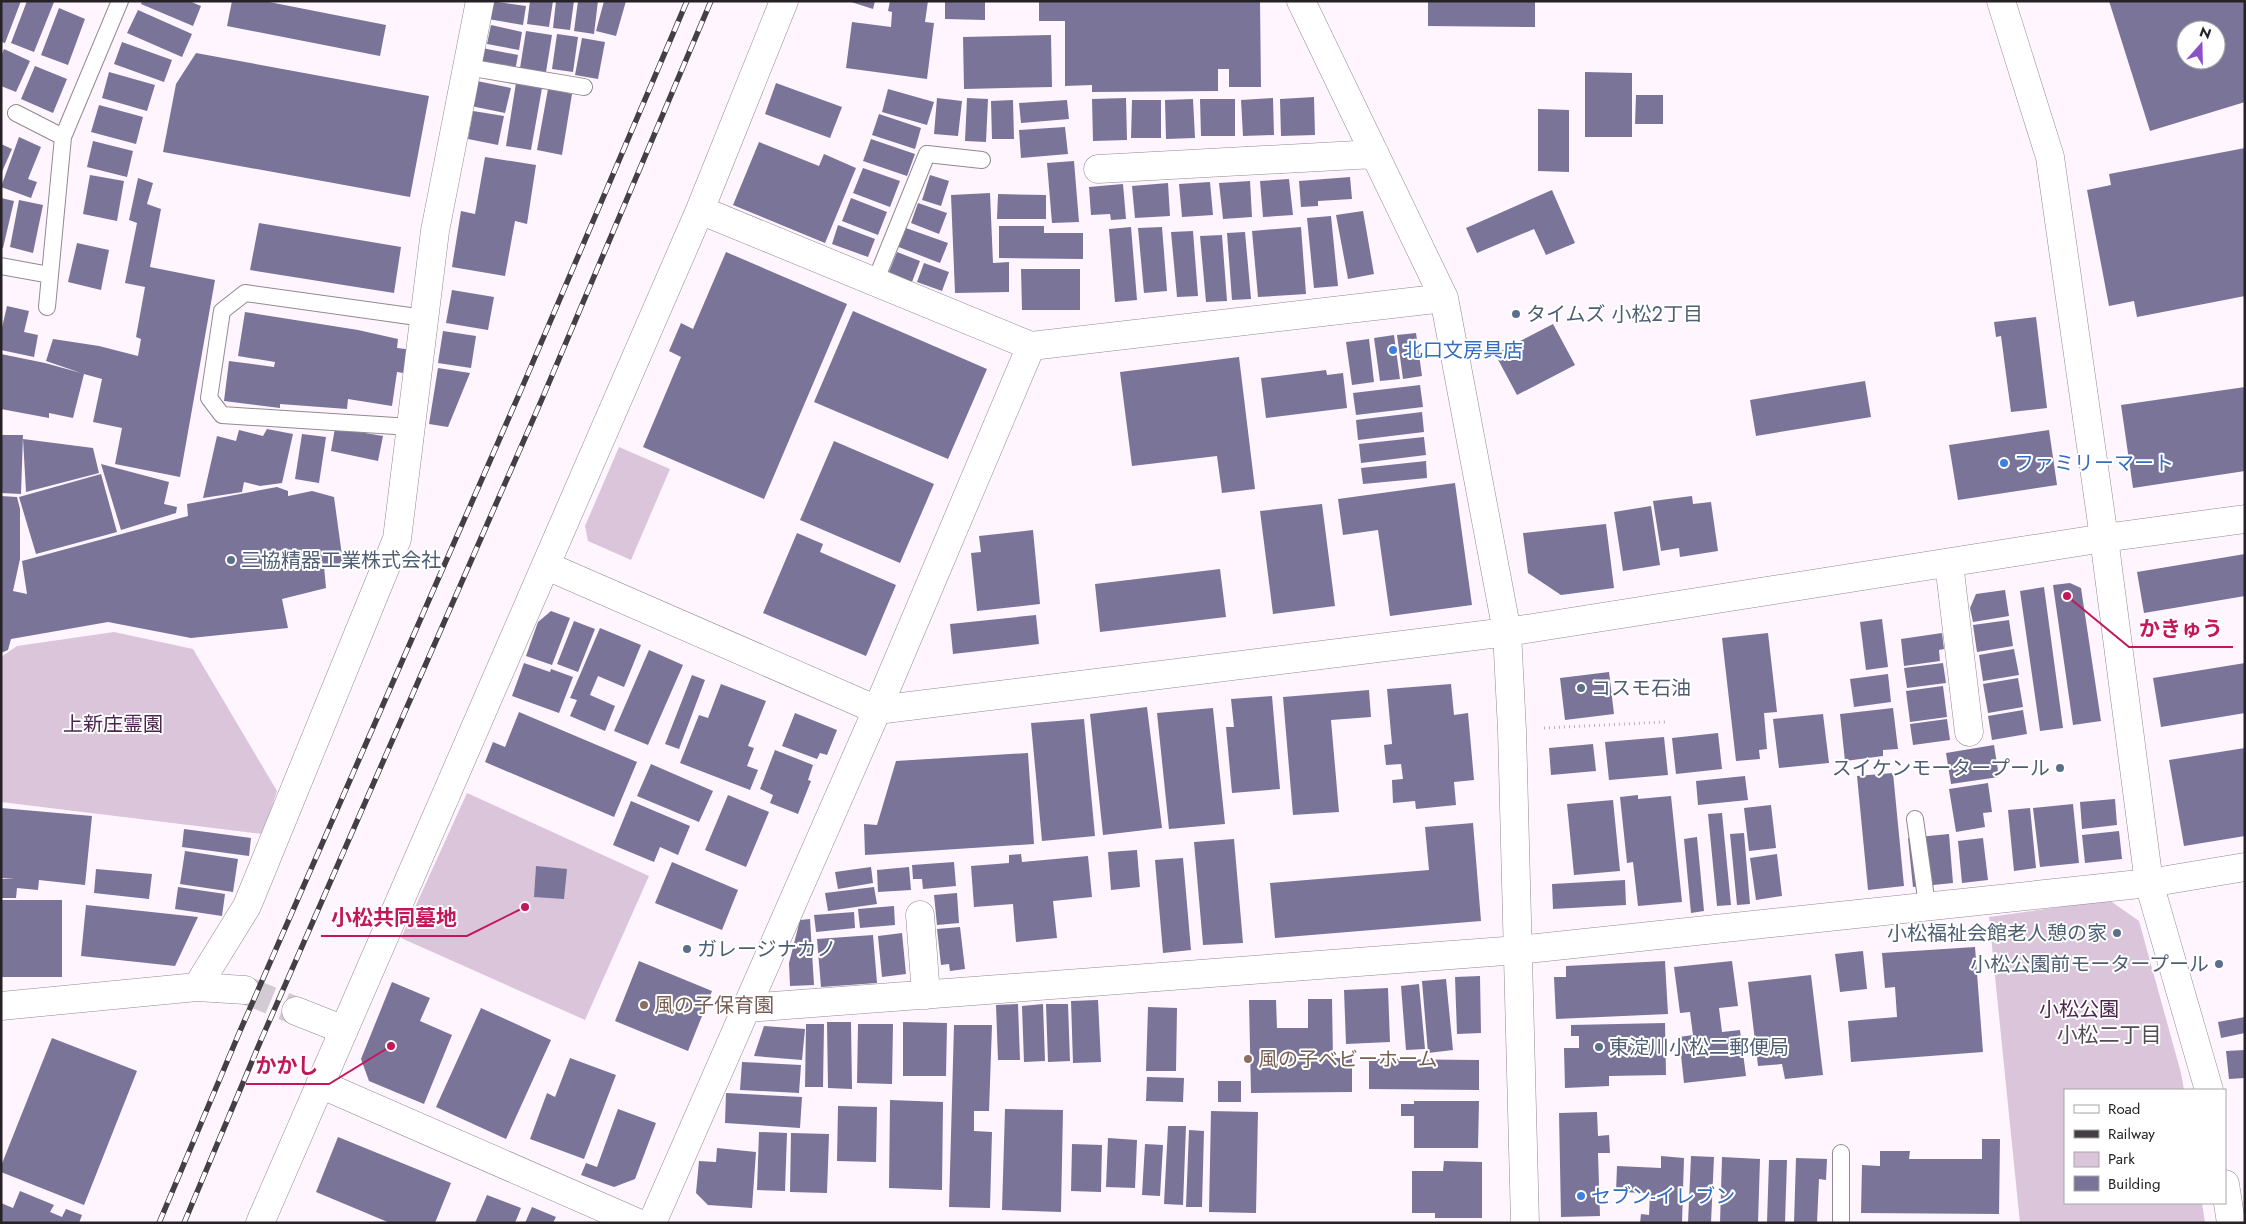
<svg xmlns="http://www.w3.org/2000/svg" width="2246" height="1224" viewBox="0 0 2246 1224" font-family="Jost,'Noto Sans JP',sans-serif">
<rect width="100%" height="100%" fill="#fff5ff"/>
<path fill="#dbc5db" d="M619,447L670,469L631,560L588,541L585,526Z
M114,632L193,649L277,791L263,834L1,802V657L17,646Z
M467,793L649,876L585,1020L401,938Z
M2109,900L2139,921L2181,1073L2184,1090H2065V1203H2202L2205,1223H2020L1989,917Z"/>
<path fill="#7a7499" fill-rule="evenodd" d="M1,1H21L5,43L1,42Z
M27,1L54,2L34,52L11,43Z
M142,1H189L201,6L193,26L141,4Z
M232,1H264L386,25L380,56L227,26Z
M491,1L526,6L523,25L488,19Z
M530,1H553L549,27L527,24Z
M556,1H574L570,30L553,28Z
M578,1H598L594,34L574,31Z
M604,1H626L616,36L596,31Z
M848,1H875L873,9Z
M890,1H928L925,22L934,23L927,79L846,68L852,22L891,27L892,12L888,11Z
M945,1H985V20L945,19Z
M1039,1H1260L1261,87H1229V69H1218V91L1092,92V85L1065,86V21H1039Z
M1428,1H1535V27L1428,26Z
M2109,1H2245V102L2150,131ZM2186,30H2216V60H2186Z
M59,8L85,19L68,65L41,55Z
M138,10L192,34L182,57L127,33Z
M491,25L522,32L519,50L487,44Z
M526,31L552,35L546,72L520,68Z
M557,34L578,37L573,72L552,69Z
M1051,35L1052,87L964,89L963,37Z
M582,38L605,42L598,79L575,75Z
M122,42L172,60L164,82L114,64Z
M482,48L518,55L515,71L479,64Z
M4,49L30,61L16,92L1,86V56Z
M196,53L429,96L410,197L163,152L176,84Z
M35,66L67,79L53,113L21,99Z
M109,72L155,85L147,111L102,98Z
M1585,72L1632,73V137H1585Z
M477,81L511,88L505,113L471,106Z
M516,83L542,88L531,150L506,146Z
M776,83L842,107L830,138L765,114Z
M548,89L572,94L562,155L537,150Z
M888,89L934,102L927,125L882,112Z
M1636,95H1663V124H1635Z
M1314,97L1315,135L1281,136L1280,99Z
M937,98L962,101L958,136L934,134Z
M967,98L988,99L986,142L965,141Z
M1126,98L1127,140L1093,141L1092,99Z
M1273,98L1274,135L1243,136L1241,100Z
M1193,99L1195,138L1166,139L1165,100Z
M1200,99H1235V136H1201Z
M1013,100L1014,139H992L991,101Z
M1067,100L1069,119L1021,123L1019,103Z
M1132,100H1161V138H1131Z
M99,105L143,117L136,144L91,132Z
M1538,109L1569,110V172L1538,171Z
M473,111L504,116L498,145L468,139Z
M879,114L921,128L915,149L872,135Z
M1065,127L1068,154L1021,158L1019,130Z
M19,137L41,147L28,179L37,182L31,198L1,187Z
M871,139L915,154L907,176L863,161Z
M93,141L133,151L127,177L87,167Z
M759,142L819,166L824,154L856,168L825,243L733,205Z
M1,144L12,149L1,174Z
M2245,148V296L2137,317L2134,301L2109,306L2087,190L2111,185L2109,174Z
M485,157L536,165L527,224L515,221L505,276L452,267L461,211L475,214Z
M1074,161L1079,222L1052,223L1047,163Z
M863,168L900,181L890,207L853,193Z
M90,175L124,181L117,221L83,214Z
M930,175L949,181L941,206L922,200Z
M1350,177L1352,199L1318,201V206L1301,207L1299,181Z
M138,178L153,183L147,204L161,209L150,267L215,280L180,477L115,464L122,428L93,422L102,379L84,374L73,418L49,413V418L1,409V354L45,363L81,373L46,361L53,339L99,346L138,356L141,339L136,337L145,287L125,283L137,223L129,220Z
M1289,179L1293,215L1263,217L1260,181Z
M1250,181L1252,217L1223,219L1219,183Z
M1210,182L1213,215L1182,217L1179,184Z
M1168,183L1170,216L1135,218L1132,186Z
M1123,184L1126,219L1111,220L1110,214L1091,215L1089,187Z
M1552,190L1575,243L1546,255L1534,229L1477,253L1466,228Z
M990,193L993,263L1009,262V292L955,293L951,195Z
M998,194L1046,195V219H997Z
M1,198L14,201L3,248H1Z
M851,198L887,212L878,235L842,221Z
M19,200L43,205L33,253L10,247Z
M918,203L947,213L939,234L911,223Z
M1363,211L1374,274L1348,279L1336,215Z
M1331,216L1338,286L1314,288L1307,218Z
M259,223L401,247L394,293L250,270Z
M838,225L875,239L868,257L832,244Z
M999,226H1044V233H1083V259L999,258Z
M903,227L948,243L940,263L896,246Z
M1131,227L1137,300L1115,302L1109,229Z
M1162,227L1167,291L1144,293L1138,228Z
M1301,227L1306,294L1258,297L1252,231Z
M1193,231L1198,296L1177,297L1171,232Z
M1245,232L1251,299L1232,300L1227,233Z
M1222,235L1227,301L1206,302L1200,236Z
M77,243L109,250L101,290L68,282Z
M726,252L847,304L764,499L643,447L681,357L669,351L681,323L693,329Z
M897,252L920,261L912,282L889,272Z
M924,263L949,272L942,291L917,282Z
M1021,269H1080V310H1022Z
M452,290L494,297L488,330L446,323Z
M7,306L29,311L24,332L38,335L34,357L1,350V332Z
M853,311L987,369L948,459L814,402Z
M245,312L358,330L398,339L397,348L414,350L410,374L397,372L392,406L348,399L347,409L280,404V408L224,401L229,361L274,367L275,362L238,356Z
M2036,317L2047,408L2011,412L2001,336L1996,337L1994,322Z
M1553,324L1575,365L1517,395L1495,354Z
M443,331L476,336L471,368L438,363Z
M1416,333L1422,376L1403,379L1397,335Z
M1394,335L1400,379L1380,381L1374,338Z
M1369,339L1374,382L1352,385L1346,342Z
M1239,357L1255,489L1222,493L1217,456L1132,466L1120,372Z
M438,368L470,373L448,427L429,424Z
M1326,370L1327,375L1343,373L1347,408L1266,418L1261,378Z
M1865,381L1871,417L1756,436L1750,400Z
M1420,385L1423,407L1356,415L1353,393Z
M2245,387V471L2133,488L2121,405Z
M1422,412L1424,432L1358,440L1356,420Z
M335,428L383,436L378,461L331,451Z
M267,429L293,434L282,483L260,486L244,482L242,492L203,498L217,436L236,441L239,430L263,436Z
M2049,430L2057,485L1958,500L1949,445Z
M302,434L326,437L319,483L295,479Z
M1,435H23L21,494L1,493Z
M1424,437L1426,455L1361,463L1359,444Z
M23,439L93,448L99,473L26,492Z
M834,441L934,484L900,563L800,520Z
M1426,461L1427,478L1363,484L1361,468Z
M101,464L169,482L164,504L177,507L176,513L121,530Z
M101,474L117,532L36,554L19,497Z
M1455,483L1472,605L1390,616L1378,530L1343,535L1338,499Z
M277,487L288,491V496L312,491L334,497L343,563L324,566L326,588L282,599L288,628L191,638L108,622L11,639L8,650L1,653V496L17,497L20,509V559L13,591L27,594L22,561L188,516L187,504Z
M1692,496L1693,504L1711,502L1718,551L1680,557L1679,548L1661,551L1653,501Z
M1322,504L1335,606L1273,614L1260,511Z
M1651,506L1660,565L1623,571L1614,512Z
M1606,524L1614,588L1561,595L1528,573L1523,533Z
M1033,530L1040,604L977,611L971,553L981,552L979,536Z
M797,533L823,544L820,552L896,585L866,656L763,613Z
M2245,554V596L2144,613L2137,572Z
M1220,569L1226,617L1100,632L1095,584Z
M2070,583L2081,588L2101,721L2073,725L2053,585Z
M2044,587L2063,728L2040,731L2020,591Z
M2005,590L2009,616L1973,622L1970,608L1976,594Z
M551,611L570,618L552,665L526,656L538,622Z
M1036,615L1039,644L953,654L950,624Z
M1882,619L1888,667L1866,670L1860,622Z
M2009,620L2013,646L1977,652L1973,625Z
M574,621L595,629L578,672L557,664Z
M600,628L641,645L624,687L598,676L590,695L615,706L605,731L570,716L577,700L570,698Z
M1768,633L1777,712L1764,713L1767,749L1759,750L1760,759L1736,761L1722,638Z
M1942,633L1944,649L1939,650L1940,661L1904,666L1901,639Z
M2014,649L2019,675L1983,681L1979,655Z
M649,650L683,665L648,745L614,731Z
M524,663L550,672L551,669L573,677L559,713L512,696Z
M1943,663L1946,683L1907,688L1904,668Z
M2245,663V713L2161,727L2153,678Z
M1609,672L1614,714L1565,720L1560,678Z
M1888,674L1891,702L1854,707L1850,679Z
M692,675L705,680L679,749L665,744Z
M2018,678L2023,707L1988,713L1983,684Z
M721,684L766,701L748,746L754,748L747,766L758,770L750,790L680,763L699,715L708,718Z
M1451,684L1454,715L1468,713L1474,780L1454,782L1456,805L1416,809L1415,801L1393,803L1392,780L1403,779L1401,764L1386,765L1384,745L1392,744L1387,689Z
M1943,686L1947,717L1910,722L1906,691Z
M1369,690L1371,717L1331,720L1339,812L1293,815L1283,697Z
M1272,696L1280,789L1232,793L1226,727H1234L1231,699Z
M1147,707L1162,828L1103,835L1090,714Z
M1213,708L1225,824L1169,829L1157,713Z
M1893,708L1898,749L1883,750V756L1845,761L1840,714Z
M2023,710L2027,734L1992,740L1988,716Z
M519,712L637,762L614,817L485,762L493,742L505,747Z
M795,713L837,730L827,755L820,753L817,759L782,746Z
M1823,714L1829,763L1779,768L1773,719Z
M1084,719L1095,836L1042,841L1031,723Z
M1947,719L1950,740L1913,745L1910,724Z
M1718,733L1722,769L1676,774L1672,738Z
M1664,737L1668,775L1609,780L1605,742Z
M1593,744L1596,771L1551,775L1549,748Z
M1994,745L1999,777L1951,784L1946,753Z
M2245,748V836L2184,846L2169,760Z
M775,750L813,765L808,780L811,781L798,814L770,803L773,795L760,789Z
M1028,753L1034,844L865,855L864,824L877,825L896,761Z
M651,764L713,791L699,822L637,796Z
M1893,773L1904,886L1868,890L1857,776Z
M1745,776L1748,800L1698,805L1696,781Z
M1988,783L1992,812L1983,813L1985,827L1956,832L1949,789Z
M728,795L769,812L746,867L705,850Z
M1638,795V799L1671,796L1682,902L1638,906L1633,862L1627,863L1620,797Z
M2115,799L2117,825L2082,829L2080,802Z
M1613,800L1620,871L1574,875L1567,804Z
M631,801L690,826L678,855L660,847L654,862L613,845Z
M2073,804L2079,863L2040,867L2033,808Z
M1771,805L1776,848L1749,851L1744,808Z
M1,808L92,816L85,885L39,880L38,890L17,888L16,898H1V879H15L1,878Z
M2030,808L2036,868L2014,871L2008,810Z
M1722,813L1731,905L1717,906L1708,814Z
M1473,823L1481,921L1275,938L1270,883L1429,870L1425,827Z
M184,829L251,838L249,856L182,847Z
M2119,831L2122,859L2085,863L2082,835Z
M1744,833L1750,904L1737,905L1730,834Z
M1949,834L1953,883L1913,887L1908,838Z
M1697,837L1704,911L1691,913L1684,839Z
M1983,838L1988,880L1962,883L1958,841Z
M1234,839L1243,943L1203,945L1194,842Z
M1137,850L1140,887L1111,890L1108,852Z
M185,851L238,859L233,892L180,884Z
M1021,854L1022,862L1088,856L1092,897L1053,901L1057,938L1016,942L1013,904L974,907L971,866L1009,863V855Z
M1777,854L1782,896L1756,900L1750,858Z
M1183,858L1191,950L1163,953L1155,860Z
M672,862L738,890L722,930L655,903Z
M954,862L956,886L923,889L922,879H913L912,865Z
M536,866L567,869L564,899L534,897Z
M871,867L873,883L838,889L835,872Z
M909,867L911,890L878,892L877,870Z
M96,869L152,874L149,899L94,893Z
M1625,880L1626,905L1553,909L1552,884Z
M178,887L225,894L222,916L175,909Z
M874,887L877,904L828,911L825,893Z
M957,893L959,923L937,925L934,895Z
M1,900H62V977H1Z
M86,905L198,917L175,966L81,956Z
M894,906L895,925L860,928L858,909Z
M854,912L855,928L816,932L814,915Z
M810,919L814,985L790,986L789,963L800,920Z
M960,927L965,969L950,971L949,964L941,965L937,929Z
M902,933L906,974L882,977L878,936Z
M873,935L877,983L821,987L817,939Z
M1975,947L1983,1052L1851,1062L1848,1021L1897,1017L1895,987L1885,988L1882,953Z
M1863,951L1867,989L1840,992L1835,954Z
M639,961L712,991L688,1051L615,1021Z
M1665,961L1668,1014L1556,1019L1554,977H1566V966Z
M1732,961L1738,1006L1719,1008L1722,1032L1740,1030L1746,1076L1684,1083L1679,1037L1693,1035L1690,1012L1680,1013L1674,967Z
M1811,975L1823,1075L1785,1079L1782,1064L1758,1066L1748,982Z
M1480,976L1481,1033L1457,1034L1455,977Z
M1446,979L1453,1050L1428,1053L1422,981Z
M392,982L430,998L420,1021L452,1035L424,1104L369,1081L361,1059Z
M1419,984L1425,1049L1406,1050L1401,986Z
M1388,988L1390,1042L1346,1044L1344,990Z
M1308,999H1332L1333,1058H1352V1092L1251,1093L1249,1000H1276L1277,1028H1308Z
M1098,1000L1101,1062L1073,1063L1071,1001Z
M1018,1004L1020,1060H998L996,1005Z
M1043,1004L1045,1061L1024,1062L1022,1006Z
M1046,1004H1068L1070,1061L1048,1062Z
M1148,1007L1177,1008L1176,1071H1146Z
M481,1008L551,1040L506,1139L436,1107Z
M2245,1017V1033L2221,1038L2218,1022Z
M827,1022H851L852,1089L828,1088Z
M903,1022L947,1023L946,1076H903Z
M1665,1023L1666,1075L1609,1076V1086L1565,1088L1564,1048H1579V1036H1571V1025Z
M806,1024H824L823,1087H805Z
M858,1024H893L892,1084L857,1083Z
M954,1025H992L989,1111H974V1131L992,1132L990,1208L949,1207Z
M764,1026L805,1029L802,1060L754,1056Z
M52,1038L137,1071L84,1205L1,1172V1166Z
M2245,1050V1078L2229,1079L2226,1051Z
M570,1058L616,1075L584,1159L530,1139L547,1093L555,1097Z
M1369,1059L1479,1060V1090L1369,1089Z
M742,1062L801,1065L799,1093L740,1090Z
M1147,1077L1184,1078L1183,1102L1146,1101Z
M1218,1081H1241V1102H1218Z
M726,1093L802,1097L800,1128L725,1123Z
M890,1100L943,1102L942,1190L889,1188Z
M1414,1101H1479L1478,1148H1414V1116H1401V1104H1414Z
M838,1106L877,1107L876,1162L837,1161Z
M618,1109L656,1123L635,1179L614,1187L581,1175L586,1163L597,1167Z
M1005,1109L1063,1110L1061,1212L1002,1210Z
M1211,1111L1258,1112L1256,1213L1209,1212Z
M1597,1112L1598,1136L1609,1135L1610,1153H1598L1600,1216L1561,1217L1559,1113Z
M1168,1126H1186L1183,1205L1164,1204Z
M1189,1130L1204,1131L1202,1207H1186Z
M759,1132L787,1133L785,1191L757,1190Z
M791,1133L829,1134L827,1193L790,1192Z
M338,1137L451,1183L435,1223H390L316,1192Z
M1108,1138L1137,1140L1135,1188L1106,1187Z
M1982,1139H2000L1999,1214L1861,1213L1862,1165L1880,1166V1151H1910L1909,1159H1982Z
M1072,1144L1102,1145L1101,1192L1071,1191Z
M1145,1144L1163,1145L1160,1196L1142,1195Z
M717,1148L756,1152L752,1208L708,1205L696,1193L699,1161L716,1162Z
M1661,1156L1684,1158L1682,1223H1640L1641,1214L1649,1215L1650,1193L1616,1192L1617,1166L1661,1168Z
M1691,1156L1714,1157L1711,1223H1688Z
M1722,1157L1760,1159L1758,1223H1720Z
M1796,1158L1827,1159L1826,1180L1819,1179L1817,1223H1794Z
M1769,1160H1787L1785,1223H1767Z
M1444,1161L1482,1162V1218H1435V1213H1412V1171H1443Z
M20,1191L54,1205L50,1212L62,1217L66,1209L82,1215L79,1223H1V1203L13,1208Z
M487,1195L521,1208L515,1223H475Z
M532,1207L556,1217L553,1223H525Z"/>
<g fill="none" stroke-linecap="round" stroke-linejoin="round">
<path stroke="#d3cbd3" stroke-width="28" stroke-dasharray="28 14" stroke-linecap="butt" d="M245,990L296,1011"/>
<defs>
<path id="lane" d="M467,67L584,87
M16,113L63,137
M1,266L50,275
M875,282L927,154L982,160
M47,307L63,137L120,1
M411,427L222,415L209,398L222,311L245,293L424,318
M1915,819L1927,905
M1841,1153V1223"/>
<path id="street" d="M1301,1L1444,298L1507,632
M1098,169L1375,154
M700,210L1031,346L1444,298
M1949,563L1969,732
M547,566L877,710L1507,632L2104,538L2245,519
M877,710L1031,346
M920,915L926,995
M197,987L245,990
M1,1006L197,987L247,906L397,539L435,231L480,1
M747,1008L1518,950L2149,883L2245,867
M296,1011L344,1030
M320,1084L638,1223
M260,1223L700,210L784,1"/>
<path id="secondary" d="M2001,1L2050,157L2104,538L2149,883L2209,1090
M1507,632L1512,730L1525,1223
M2225,1184L2231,1223
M652,1223L877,710"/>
</defs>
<use href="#lane" stroke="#918991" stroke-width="18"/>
<use href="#street" stroke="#918991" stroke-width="29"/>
<use href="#secondary" stroke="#918991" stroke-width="29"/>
<path stroke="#b7afb7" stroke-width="3" stroke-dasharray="1 4" stroke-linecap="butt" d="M1544,728L1666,722"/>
<use href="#lane" stroke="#fff" stroke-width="16"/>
<use href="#street" stroke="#fff" stroke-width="28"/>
<use href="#secondary" stroke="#fff" stroke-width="28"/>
<defs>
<path id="rail" d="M159,1223L240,1031L521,390L687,1
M184,1223L261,1040L542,399L711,1"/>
</defs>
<use href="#rail" stroke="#443f44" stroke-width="5.5"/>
<use href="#rail" stroke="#fff" stroke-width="4" stroke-dasharray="11" stroke-linecap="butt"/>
</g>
<g fill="#5c6f8a" stroke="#fff" stroke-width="2">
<circle cx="1516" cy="314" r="5"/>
<circle cx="231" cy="560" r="5"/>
<circle cx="1581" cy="688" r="5"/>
<circle cx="2060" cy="768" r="5"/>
<circle cx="2117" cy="933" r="5"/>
<circle cx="687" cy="949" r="5"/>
<circle cx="2219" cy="964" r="5"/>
<circle cx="1599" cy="1047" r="5"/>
</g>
<g fill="#3f7fe0" stroke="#fff" stroke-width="2">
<circle cx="1393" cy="350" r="5"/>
<circle cx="2004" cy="463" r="5"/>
<circle cx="1581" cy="1196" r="5"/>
</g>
<g fill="#8d6e63" stroke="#fff" stroke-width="2">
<circle cx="644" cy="1005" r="5"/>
<circle cx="1248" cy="1059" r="5"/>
</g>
<g text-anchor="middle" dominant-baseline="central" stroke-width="4" stroke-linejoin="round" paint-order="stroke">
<g font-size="20" fill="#4e5e75" stroke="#fff" text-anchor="start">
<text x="1526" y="314">タイムズ 小松2丁目</text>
<text x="241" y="560">三協精器工業株式会社</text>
<text x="1591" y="688">コスモ石油</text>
<text x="2050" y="768" text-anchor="end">スイケンモータープール</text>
<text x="2107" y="933" text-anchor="end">小松福祉会館老人憩の家</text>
<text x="697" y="949">ガレージナカノ</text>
<text x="2209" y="964" text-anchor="end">小松公園前モータープール</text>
<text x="1609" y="1047">東淀川小松二郵便局</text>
</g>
<g font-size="20" fill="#366cbe" stroke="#fff" text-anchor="start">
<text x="1403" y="350">北口文房具店</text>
<text x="2014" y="463">ファミリーマート</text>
<text x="1591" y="1196">セブン-イレブン</text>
</g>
<g font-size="20" fill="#4c244e" stroke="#fff">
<text x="113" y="724">上新庄霊園</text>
<text x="2079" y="1009">小松公園</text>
</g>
<g font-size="20" fill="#785e54" stroke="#fff" text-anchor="start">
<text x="654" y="1005">風の子保育園</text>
<text x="1258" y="1059">風の子ベビーホーム</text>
</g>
<g font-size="21" fill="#544c54" stroke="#fff">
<text x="2109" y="1035">小松二丁目</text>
</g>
</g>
<path fill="none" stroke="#c2185b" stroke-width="2" d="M2067 596L2129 647H2233M525 907L467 936H321M391 1046L329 1084H246"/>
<g fill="#c2185b" stroke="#fff" stroke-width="2">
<circle cx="2067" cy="596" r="5"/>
<circle cx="525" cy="907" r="5"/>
<circle cx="391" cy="1046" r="5"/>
</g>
<g font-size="21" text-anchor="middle" font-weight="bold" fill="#c2185b" stroke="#fff" stroke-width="4" stroke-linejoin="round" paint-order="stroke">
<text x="2181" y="636">かきゅう</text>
<text x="394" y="925">小松共同墓地</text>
<text x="287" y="1073">かかし</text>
</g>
<rect width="2246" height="1224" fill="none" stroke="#252125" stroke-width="5"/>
<rect x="2064" y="1089" width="162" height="115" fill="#ffffff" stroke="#a8a6a8"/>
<rect x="2074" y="1105" width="25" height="8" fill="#ffffff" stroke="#a8a6a8"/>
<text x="2108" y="1114" font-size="15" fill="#252125">Road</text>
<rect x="2074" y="1130" width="25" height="8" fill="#443f44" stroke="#a8a6a8"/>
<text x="2108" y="1139" font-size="15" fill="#252125">Railway</text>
<rect x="2074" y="1152" width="25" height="15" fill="#dbc5db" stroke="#a8a6a8"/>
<text x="2108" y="1164" font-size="15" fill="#252125">Park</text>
<rect x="2074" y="1176" width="25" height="15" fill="#7a7499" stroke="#a8a6a8"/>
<text x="2108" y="1189" font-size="15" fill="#252125">Building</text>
<g transform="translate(2201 45) rotate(20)"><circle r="24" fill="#ffffff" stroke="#a8a6a8"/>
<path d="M0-4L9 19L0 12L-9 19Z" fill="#8c50c7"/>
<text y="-8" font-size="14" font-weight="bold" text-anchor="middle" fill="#252125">N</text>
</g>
</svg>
